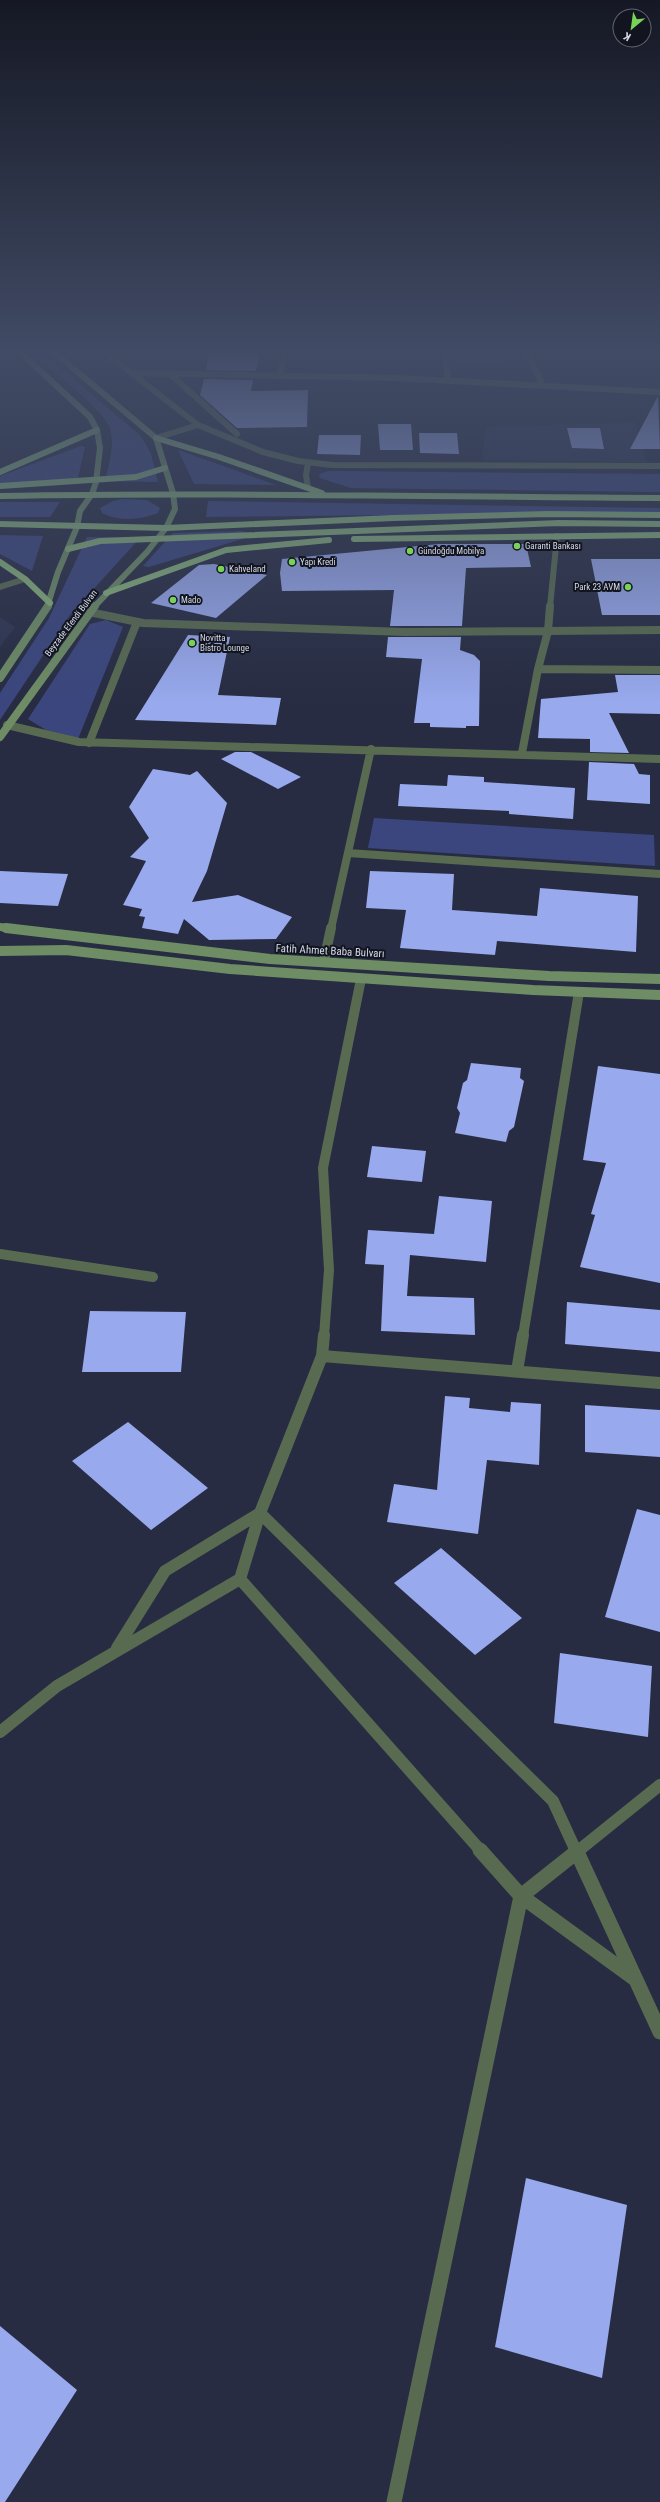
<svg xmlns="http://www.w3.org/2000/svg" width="660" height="2502" viewBox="0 0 660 2502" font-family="'Roboto Condensed',sans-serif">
<rect width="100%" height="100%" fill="#272c42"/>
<path fill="#2e3552" d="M636,422L647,462L483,460L485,427Z
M0,617L15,627L0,647Z"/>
<path fill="#3b467e" d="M32,353H43L141,436L151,454L158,482L105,481C109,465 116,442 109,426C101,408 49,368 32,353Z
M456,353H500L503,363L458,366Z
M81,446L85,447L77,482L0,484V476Z
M178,450L276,485L194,484Z
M328,471L660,474V492L351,488L320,478L319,474Z
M122,499L147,500L160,508L158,513C140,520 119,522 102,513L100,508L113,501Z
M208,501L660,508V512L206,517Z
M0,502H60L50,517H0Z
M242,531L250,534L249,537L149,567L143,566L173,533Z
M0,535L43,536L32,571L0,554Z
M87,537L140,538L70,615L0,720V693L49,618Z
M106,620L123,627L78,739L46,730L28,719L90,624Z
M374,818L654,835L655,866L368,848Z"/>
<path fill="#98a9ed" d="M209,353H260L256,371L206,370Z
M204,379L253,380L251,391L308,390L307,427L237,428L200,395Z
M658,396L660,449H630Z
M378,424H411L413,450H380Z
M567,428H600L604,449L572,448Z
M419,433H457L459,454L420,453Z
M319,435H361L360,455L317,454Z
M439,544H526L531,567L466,568L462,626H390L394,590L282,591L280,573L282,559Z
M591,559H660V615H602Z
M214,564L267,575L216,618L151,603L199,565Z
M188,635L230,637L218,695L281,698L276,725L135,720Z
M388,637H461L460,650L474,655L480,661L479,726H466V728L430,727V723H414L422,659L386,657Z
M615,675H660V714L609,713L629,753L590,752V739L538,738L541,699L618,692Z
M235,752H251L301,777L278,789L221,759Z
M589,762L634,764L639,774L650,775V804L587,800Z
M153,769L190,775L197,771L227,803L207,871L192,902L238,895L292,917L276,939L209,940L184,919L178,934L142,928L145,917L139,916L142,909L123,905L146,861L130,857L149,838L129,807Z
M448,775L484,777V782L575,788L573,819L509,814V811L398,806L400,784L447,786Z
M0,871L68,874L58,906L0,903Z
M370,871L454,874L452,910L537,916L540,888L638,896L636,952L497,941L495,955L400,948L406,910L366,908Z
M471,1063L521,1068L520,1078L524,1081L514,1127L509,1131L506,1142L455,1133L460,1113L457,1108L463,1083L467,1080Z
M598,1066L660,1074V1283L580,1267L595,1215L591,1214L606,1163L583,1160Z
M372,1146L426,1151L422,1182L367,1177Z
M439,1196L492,1201L486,1262L410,1255L407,1296L474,1298L475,1335L381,1331L384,1265L365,1264L368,1230L434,1234Z
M567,1302L660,1310V1352L565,1344Z
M90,1311L186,1312L181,1372H82Z
M445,1396L470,1398L469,1408L510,1412L511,1402L541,1404L539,1465L487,1460L478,1534L387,1522L394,1484L437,1490Z
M585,1405L660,1410V1457L585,1452Z
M128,1422L208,1488L151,1530L72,1461Z
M637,1509L660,1515V1632L605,1617Z
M441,1548L522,1618L475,1655L394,1583Z
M560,1653L652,1666L648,1737L554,1723Z
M526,2178L627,2205L602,2378L495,2347Z
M0,2326L77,2390L5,2502H0Z"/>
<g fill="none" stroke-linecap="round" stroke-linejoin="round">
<path stroke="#586b51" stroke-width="6" d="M169,373L237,434"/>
<path stroke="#586b51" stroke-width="6" d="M106,353L198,425
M445,353L448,378
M527,353L542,383
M133,373L396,378L660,392
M280,374L285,353
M156,438L198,425L263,452L298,461L332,465L660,466
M308,463L306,475L308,488
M0,587L25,579
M550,607L557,536"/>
<path stroke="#586b51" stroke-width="8" d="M89,612L143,623L404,632L548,631L550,606
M660,630L548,631L538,669L660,670
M7,725L79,742L660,759
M89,743L137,622
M522,753L538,669
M348,853L660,874
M331,929L371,749"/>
<path stroke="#586b51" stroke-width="10" d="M324,961L331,928
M0,1254L153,1277
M324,1336L329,1270L323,1168L361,979
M523,1336L579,992"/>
<path stroke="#586b51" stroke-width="12" d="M322,1356L660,1383
M517,1371L523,1335
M260,1513L553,1801L576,1851
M240,1579L481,1851
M117,1648L165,1571L260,1513
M0,1732L57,1686L240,1579L260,1513L322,1356L324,1335
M578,1851L660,1785"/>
<path stroke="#586b51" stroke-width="15" d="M480,1850L521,1896L635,1979
M576,1850L660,2032
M394,2502L521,1896L579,1850"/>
<path stroke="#6e8d65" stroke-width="6" d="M21,353L90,417L97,430L100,448L96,482L92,494L80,511L77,527L58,572L47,607
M55,353L156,438L173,493L175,509L166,528L147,552L94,607"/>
<path stroke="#6e8d65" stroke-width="8" d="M0,678L48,606
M0,737L95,606
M0,927L15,929"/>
<path stroke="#6e8d65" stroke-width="10" d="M6,928L270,959L549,976L660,979
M0,951L66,950L230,969L533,990L660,995"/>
<path stroke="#88b37a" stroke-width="6" d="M156,438L219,457L322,493
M0,472L97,430
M0,486L136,477L165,468
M0,496C220,492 440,497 660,498
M0,524L166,528L393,518L549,514L660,515
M354,539L660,535
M68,549L100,541L559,523L660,524
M0,562L25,579L50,603
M106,593L226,550L329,540"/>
</g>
<linearGradient id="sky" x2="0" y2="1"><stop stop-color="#151824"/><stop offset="0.5" stop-color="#414b65"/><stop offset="1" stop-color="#414b65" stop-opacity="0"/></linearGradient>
<rect width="660" height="703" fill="url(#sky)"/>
<g fill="#78d158" stroke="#12151f" stroke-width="1.5">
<circle cx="517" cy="546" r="4"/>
<circle cx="410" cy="551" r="4"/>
<circle cx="292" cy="562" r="4"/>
<circle cx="221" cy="569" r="4"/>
<circle cx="628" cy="587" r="4"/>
<circle cx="173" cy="600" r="4"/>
<circle cx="192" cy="643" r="4"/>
</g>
<g text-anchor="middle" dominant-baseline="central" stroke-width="4" stroke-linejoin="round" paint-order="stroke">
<g font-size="9" fill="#d5dae8" stroke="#12151f" text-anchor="start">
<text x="525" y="546">Garanti Bankası</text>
<text x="418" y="551">Gündoğdu Mobilya</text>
<text x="300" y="562">Yapı Kredi</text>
<text x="229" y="569">Kahveland</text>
<text x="620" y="587" text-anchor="end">Park 23 AVM</text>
<text x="181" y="600">Mado</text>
<text x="200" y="638">Novitta<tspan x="200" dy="10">Bistro Lounge</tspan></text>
</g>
<g font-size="9" fill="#d5dae8" stroke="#12151f">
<text transform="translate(71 623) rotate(-53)">Beyzade Efendi Bulvarı</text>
</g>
<g font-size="11" fill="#d5dae8" stroke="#12151f">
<text transform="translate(330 951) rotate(3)">Fatih Ahmet Baba Bulvarı</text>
</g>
</g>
<g transform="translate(632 28) rotate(209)"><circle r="19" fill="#12151f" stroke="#60646f"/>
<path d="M0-3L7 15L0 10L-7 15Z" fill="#78d158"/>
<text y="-6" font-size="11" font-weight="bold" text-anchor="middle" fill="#d5dae8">K</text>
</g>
</svg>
